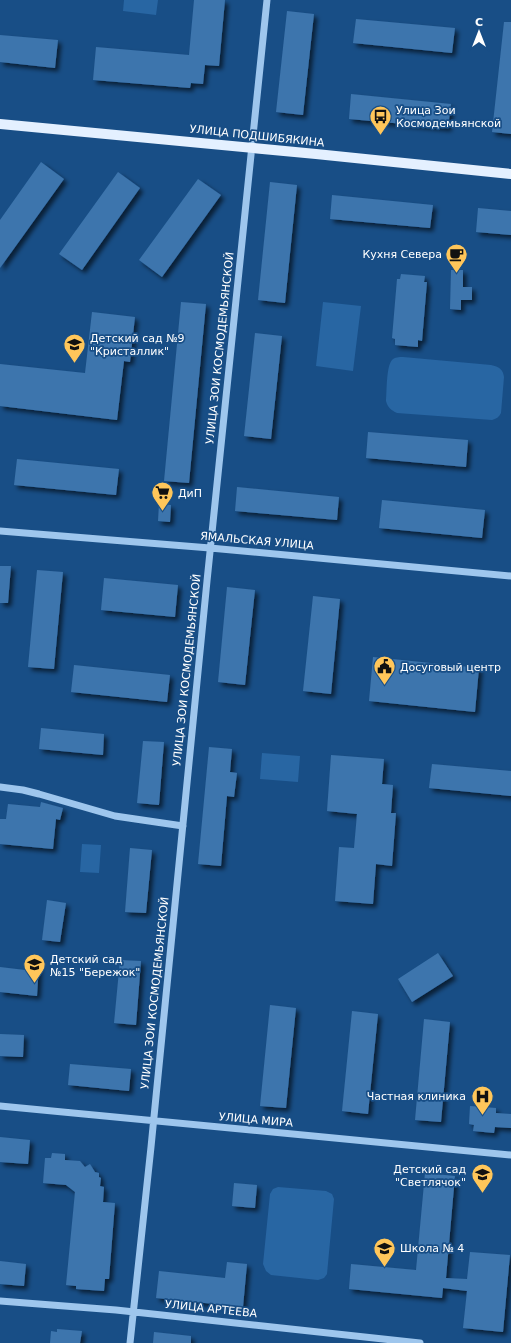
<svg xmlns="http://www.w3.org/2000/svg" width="511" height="1343" viewBox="0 0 511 1343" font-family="'DejaVu Sans',sans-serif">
<defs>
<filter id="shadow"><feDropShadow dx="3.5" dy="3.5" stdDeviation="2" flood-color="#0009"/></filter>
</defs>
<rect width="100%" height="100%" fill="#184e86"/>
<path fill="#2866a3" d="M124,0H158L156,15L123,11Z
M323,302L361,306L353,371L316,366Z
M403,357L491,365C499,367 503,369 504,377L501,413C499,417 496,419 492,420L397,413C391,410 388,408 386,401C387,392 386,367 392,360C395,357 399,357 403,357Z
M262,753L300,756L298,782L260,779Z
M82,844L101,845L99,873L80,872Z
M278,1187L326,1191L332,1194L334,1199L327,1274L324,1278L318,1280L271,1275L266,1271L263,1264L270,1194L273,1189Z"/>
<path fill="#3d75ad" filter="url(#shadow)" d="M194,0H225L219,66L205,65L203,84L191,83L190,88L93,80L96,47L189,55Z
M287,11L314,14L303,115L276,112Z
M356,19L455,28L452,53L353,43Z
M504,22H511V134L492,132Z
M0,35L58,40L55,68L0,62Z
M351,94L451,104L448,128L349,119Z
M41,162L64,179L0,268V220Z
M118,172L140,188L82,270L59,254Z
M198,179L221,195L162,277L139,260Z
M270,182L297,185L285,303L258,300Z
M332,195L433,205L430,228L330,219Z
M478,208L511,211V235L476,232Z
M451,270H463V287H472V300H461V310L450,309Z
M401,274L425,276L424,282H427L422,341L418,340V347L395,345V339L392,338L397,279H400Z
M181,302L206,304L189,483L164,481Z
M92,312L135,317L130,362L124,361L117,420L0,406V364L85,373Z
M255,333L282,336L271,439L244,436Z
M368,432L468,440L466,467L366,458Z
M17,459L119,469L116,495L14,485Z
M237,487L339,497L337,520L235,511Z
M382,500L485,510L482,538L379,528Z
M159,504L171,505L170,522L158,521Z
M0,566H11L8,603H0Z
M37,570L63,572L54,669L28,667Z
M104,578L178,585L175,617L101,610Z
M227,587L255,590L245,685L218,682Z
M313,596L340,599L331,694L303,691Z
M373,657L479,668L475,712L369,701Z
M74,665L170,675L167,702L71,692Z
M41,728L104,734L103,755L39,749Z
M143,741L164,742L159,805L137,803Z
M209,747L232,749L230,772L237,773L234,797L227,796L221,866L198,864Z
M331,755L384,759L382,784L393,785L391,813H396L392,866L376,864L373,904L335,901L339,847L354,848L357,814L327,811Z
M432,764L511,771V796L429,788Z
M41,802L63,808L60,820L56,819L53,849L0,844V819H6L8,804L40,807Z
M130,848L152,850L146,913L125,912Z
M47,900L66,903L60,942L42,940Z
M438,953L453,976L412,1002L398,979Z
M120,960L141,961L136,1025L114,1023Z
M25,964L39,965L37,996L0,992V967L25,970Z
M270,1005L296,1008L286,1108L260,1106Z
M352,1011L378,1014L368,1114L342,1111Z
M424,1019L450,1022L441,1122L415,1120Z
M0,1034L24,1035L23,1057L0,1056Z
M70,1064L131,1069L129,1091L68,1085Z
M470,1106L496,1108V1113L511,1114V1128L495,1127L494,1133L473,1131L474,1125L469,1124Z
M0,1137L30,1140L28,1164L0,1162Z
M52,1153L65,1154V1160L80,1161L85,1167L90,1164L95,1172L99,1173V1177L101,1178L100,1186L104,1187L103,1202L115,1203L109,1279H105L104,1291L76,1289V1286L66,1285L75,1192L66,1185L43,1183L45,1158H51Z
M425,1173L455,1176L446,1278L467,1279L470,1252L510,1255L503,1332L463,1328L467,1291L443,1288L442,1298L349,1289L351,1264L416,1270Z
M234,1183L257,1185L255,1208L232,1206Z
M0,1261L26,1264L24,1286L0,1284Z
M227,1262L247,1264L243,1307L156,1298L159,1271L225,1278Z
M57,1329L82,1331L80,1343H50L51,1331L57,1332Z
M154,1332L191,1336V1343H153Z"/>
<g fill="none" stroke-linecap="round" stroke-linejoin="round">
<path stroke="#9ec6ed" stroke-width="7" d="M0,531L210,548L511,576
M0,787L23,790L39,794L115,816L183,826
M0,1106L511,1155
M0,1301L116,1310L420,1343
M130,1343L151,1147L207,581L267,0"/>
<path stroke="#e4f0ff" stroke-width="10" d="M0,124L316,154L511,174"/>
</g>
<defs>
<symbol id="bus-pin" viewBox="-11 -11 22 30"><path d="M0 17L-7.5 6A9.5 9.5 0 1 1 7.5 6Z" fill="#ffc65a" stroke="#184e86"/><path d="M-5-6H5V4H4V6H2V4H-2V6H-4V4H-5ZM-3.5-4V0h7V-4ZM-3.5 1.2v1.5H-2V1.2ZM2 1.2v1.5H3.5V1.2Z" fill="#111"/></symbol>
<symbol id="cafe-pin" viewBox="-11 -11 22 30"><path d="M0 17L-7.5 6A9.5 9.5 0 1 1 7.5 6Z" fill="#ffc65a" stroke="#184e86"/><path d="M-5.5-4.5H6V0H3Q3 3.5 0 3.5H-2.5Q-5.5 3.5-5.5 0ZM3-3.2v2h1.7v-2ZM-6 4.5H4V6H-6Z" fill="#111"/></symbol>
<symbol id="school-pin" viewBox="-11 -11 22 30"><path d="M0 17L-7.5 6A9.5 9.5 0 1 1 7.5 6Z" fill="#ffc65a" stroke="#184e86"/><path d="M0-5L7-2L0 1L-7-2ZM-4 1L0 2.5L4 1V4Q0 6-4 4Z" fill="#111"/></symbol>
<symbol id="supermarket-pin" viewBox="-11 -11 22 30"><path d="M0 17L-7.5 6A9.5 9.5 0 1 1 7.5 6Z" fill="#ffc65a" stroke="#184e86"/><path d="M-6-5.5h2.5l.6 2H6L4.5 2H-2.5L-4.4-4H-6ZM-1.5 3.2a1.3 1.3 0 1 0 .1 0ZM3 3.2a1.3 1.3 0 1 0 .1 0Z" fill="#111"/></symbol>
<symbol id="civic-pin" viewBox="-11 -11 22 30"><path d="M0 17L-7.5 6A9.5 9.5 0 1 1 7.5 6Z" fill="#ffc65a" stroke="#184e86"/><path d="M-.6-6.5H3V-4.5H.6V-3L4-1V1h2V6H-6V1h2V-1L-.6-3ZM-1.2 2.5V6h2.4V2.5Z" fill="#111"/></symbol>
<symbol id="hospital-pin" viewBox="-11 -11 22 30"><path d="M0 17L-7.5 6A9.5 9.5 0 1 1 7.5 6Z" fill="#ffc65a" stroke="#184e86"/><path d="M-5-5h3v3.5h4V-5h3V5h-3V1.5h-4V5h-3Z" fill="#111"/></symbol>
</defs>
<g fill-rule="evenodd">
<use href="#bus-pin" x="368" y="104" width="25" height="34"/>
<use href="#cafe-pin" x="444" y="242" width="25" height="34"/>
<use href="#school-pin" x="62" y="332" width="25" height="34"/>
<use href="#supermarket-pin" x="150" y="480" width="25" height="34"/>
<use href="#civic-pin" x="372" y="654" width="25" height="34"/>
<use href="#school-pin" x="22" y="952" width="25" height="34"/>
<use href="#hospital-pin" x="470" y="1084" width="25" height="34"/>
<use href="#school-pin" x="470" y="1162" width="25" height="34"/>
<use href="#school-pin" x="372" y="1236" width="25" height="34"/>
</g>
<g text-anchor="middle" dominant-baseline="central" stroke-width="3.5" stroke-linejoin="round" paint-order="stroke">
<g font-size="11" fill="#fff" stroke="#184e86" text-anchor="start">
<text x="396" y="110">Улица Зои<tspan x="396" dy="13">Космодемьянской</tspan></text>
<text x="442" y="254" text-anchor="end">Кухня Севера</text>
<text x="90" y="338">Детский сад №9<tspan x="90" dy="13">"Кристаллик"</tspan></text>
<text x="178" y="493">ДиП</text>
<text x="400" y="667">Досуговый центр</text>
<text x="50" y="959">Детский сад<tspan x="50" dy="13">№15 "Бережок"</tspan></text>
<text x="466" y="1096" text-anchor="end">Частная клиника</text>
<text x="466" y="1169" text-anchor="end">Детский сад<tspan x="466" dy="13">"Светлячок"</tspan></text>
<text x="400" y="1248">Школа № 4</text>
</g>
<g font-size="11" fill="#fff" stroke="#184e86">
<text transform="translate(257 136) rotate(6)">УЛИЦА ПОДШИБЯКИНА</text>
<text transform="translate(220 348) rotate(-84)">УЛИЦА ЗОИ КОСМОДЕМЬЯНСКОЙ</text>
<text transform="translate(257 541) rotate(5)">ЯМАЛЬСКАЯ УЛИЦА</text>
<text transform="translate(187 670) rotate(-84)">УЛИЦА ЗОИ КОСМОДЕМЬЯНСКОЙ</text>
<text transform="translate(155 993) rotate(-84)">УЛИЦА ЗОИ КОСМОДЕМЬЯНСКОЙ</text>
<text transform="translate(256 1120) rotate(5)">УЛИЦА МИРА</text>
<text transform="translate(211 1309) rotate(6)">УЛИЦА АРТЕЕВА</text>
</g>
</g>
<g transform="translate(479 32)" stroke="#184e86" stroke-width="3" paint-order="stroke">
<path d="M0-3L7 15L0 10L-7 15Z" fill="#ffffff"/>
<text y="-6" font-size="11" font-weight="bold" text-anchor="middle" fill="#ffffff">С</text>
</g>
</svg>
